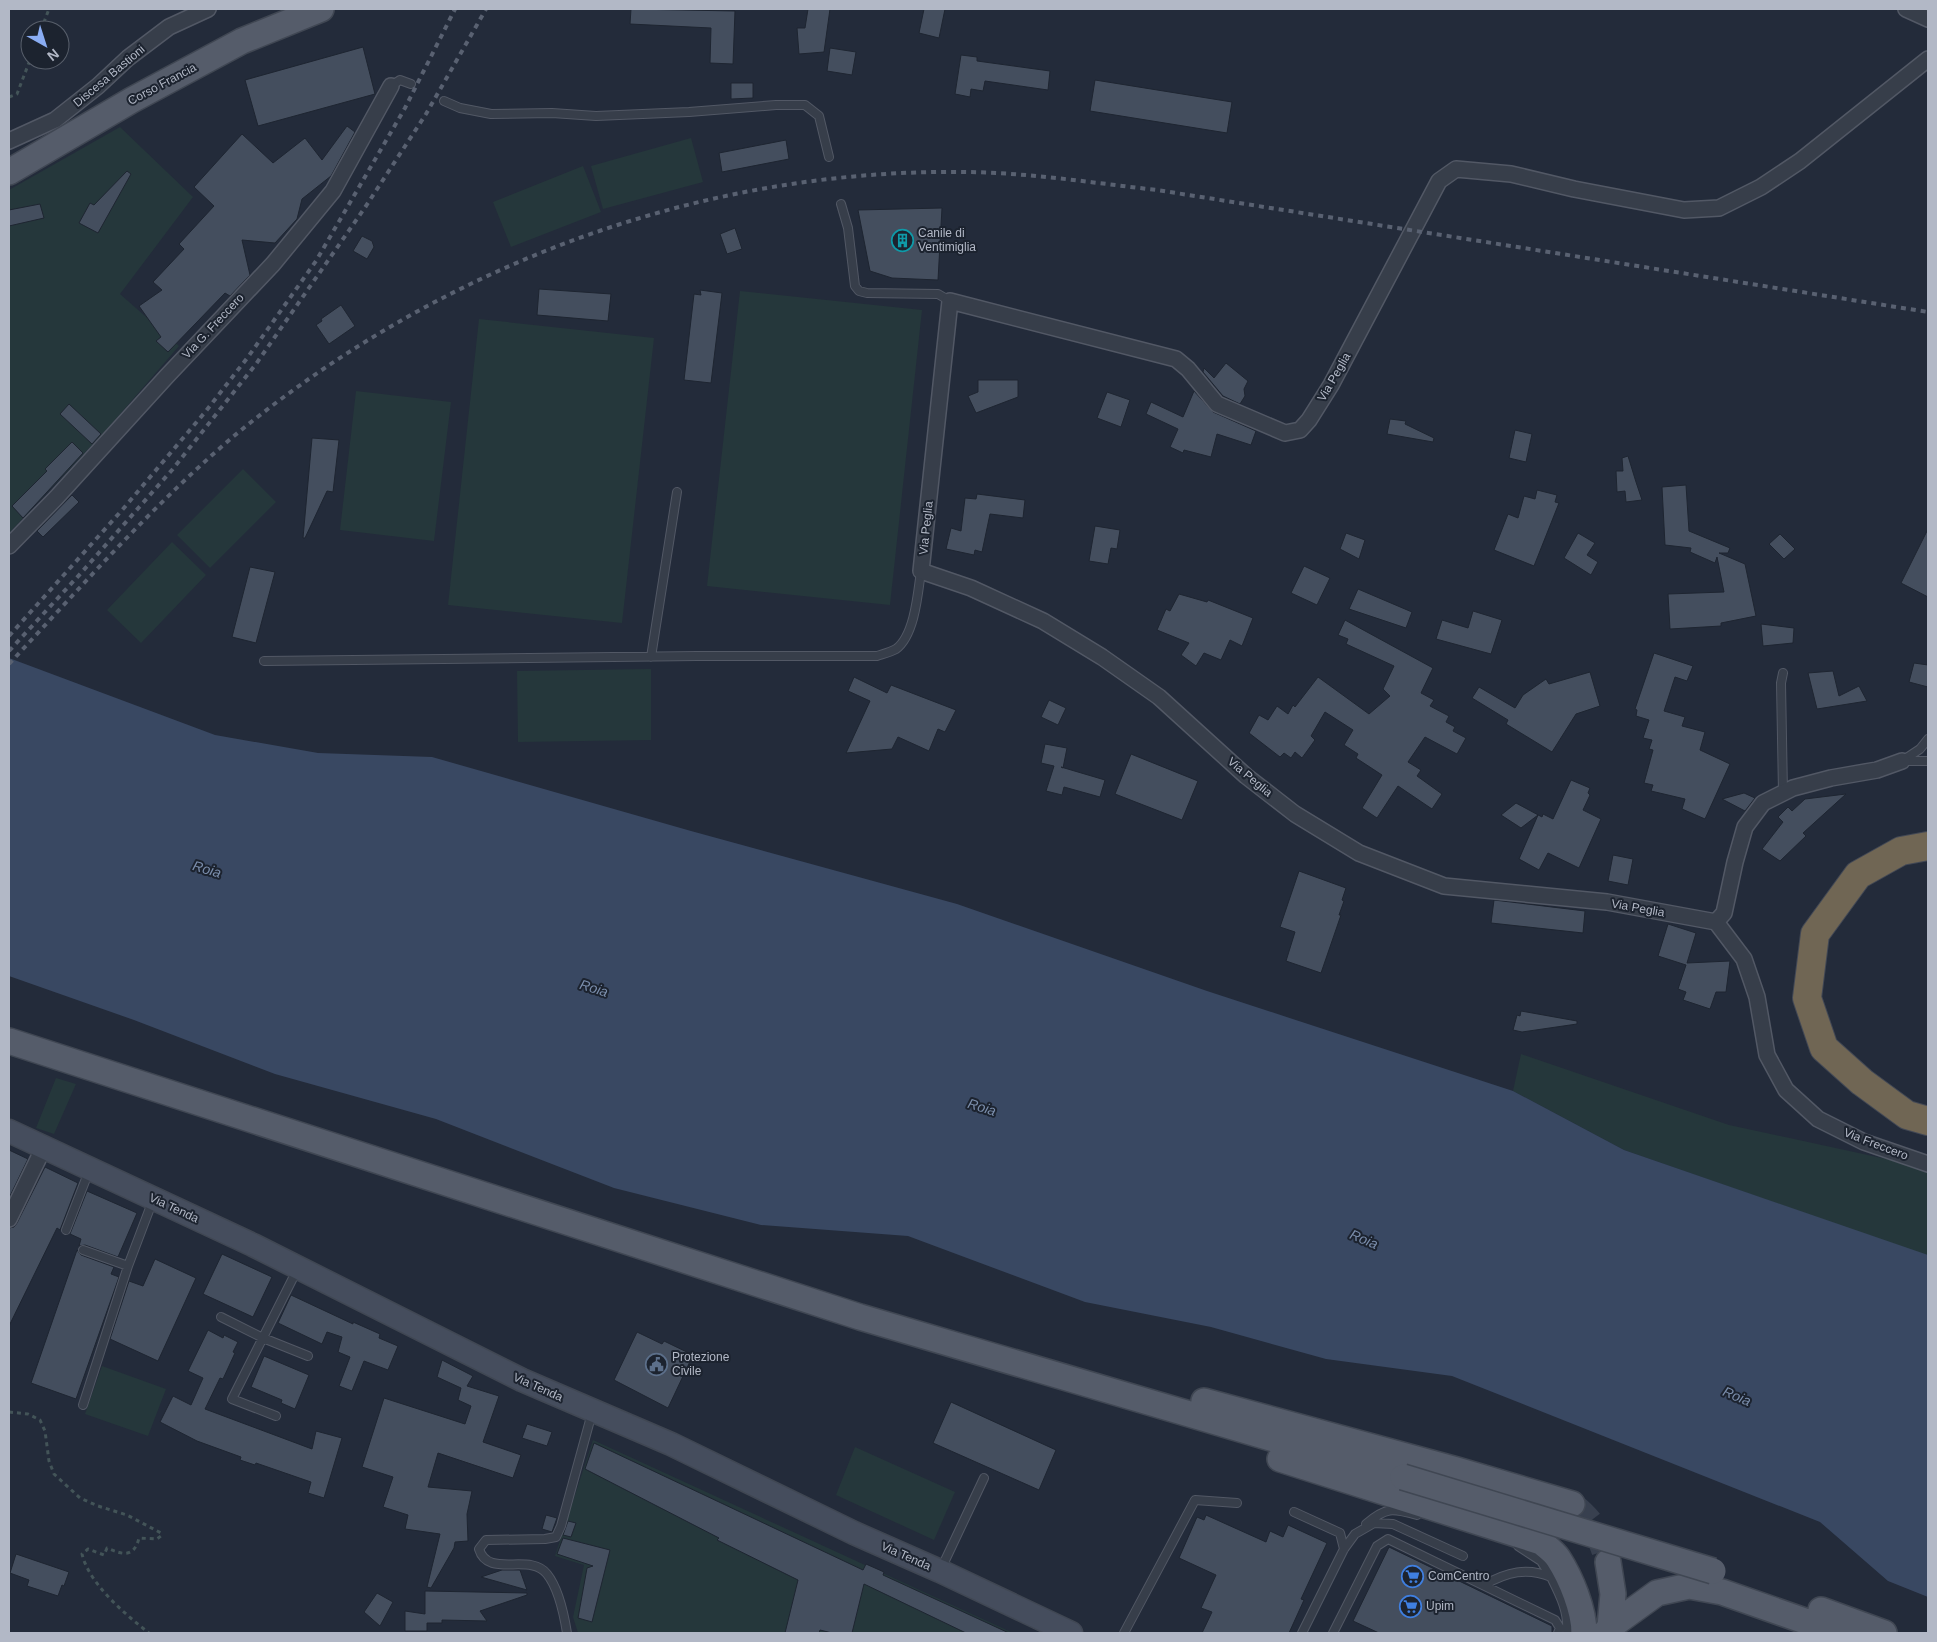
<svg xmlns="http://www.w3.org/2000/svg" width="1937" height="1642" viewBox="0 0 1937 1642" font-family="Arial,sans-serif">
<rect width="100%" height="100%" fill="#232b3a"/>
<path fill="#25373b" d="M120,127L193,197L120,294L179,346L108,428L9,533V190Z
M691,138L703,182L603,209L591,166Z
M583,166L601,212L511,247L493,202Z
M740,291L922,310L890,605L707,586Z
M479,319L654,338L622,623L448,605Z
M356,391L451,402L434,541L340,530Z
M243,469L276,502L210,568L177,535Z
M172,542L206,575L141,643L107,610Z
M651,669V740L518,742L517,671Z
M1521,1054L1729,1125L1900,1162L1928,1173V1256L1624,1150L1513,1091Z
M56,1078L76,1084L54,1134L36,1128Z
M102,1366L166,1389L148,1436L85,1414Z
M593,1440L1013,1633H578L573,1617L584,1565L555,1556Z
M855,1447L955,1492L934,1540L836,1495Z"/>
<path fill="#394862" d="M9,658L215,735L318,753L432,757L691,831L957,904L1207,991L1513,1091L1624,1150L1928,1255V1597L1888,1581L1820,1522L1452,1376L1326,1359L1211,1327L1085,1302L908,1236L761,1225L614,1188L436,1119L275,1074L134,1020L9,976Z"/>
<path fill="#444e5e" stroke="#1e2531" d="M631,9L735,11L733,64L710,63L711,28L630,24Z
M808,9H830L824,52L799,54L797,28H805Z
M924,9H945L939,38L919,33Z
M363,47L375,94L258,126L245,80Z
M830,48L856,52L852,75L827,71Z
M961,55L977,57V61L1050,71L1048,90L985,81L983,91L971,89L970,97L955,94Z
M1095,80L1232,102L1227,133L1090,111Z
M731,83H753V98L731,99Z
M347,126L355,132L331,176L302,199L297,219L275,243L242,240L250,275L230,296L225,293L168,352L156,341L161,337L139,306L162,290L153,282L184,249L179,244L214,206L194,187L242,134L273,163L305,138L322,160Z
M786,140L789,159L722,172L719,153Z
M127,171L131,174L98,233L79,223L90,203L94,205Z
M40,204L44,218L9,226V210Z
M942,208L938,280L892,278L870,271L858,210Z
M735,228L742,249L727,254L720,234Z
M362,236L372,241L374,247L367,259L353,251Z
M539,289L611,294L608,321L537,315Z
M700,290L722,293L711,383L684,380L694,294L701,295Z
M341,305L355,326L329,344L316,325L322,321L321,319Z
M1226,363L1248,381L1244,389L1245,396L1240,404L1223,396L1203,372L1204,368L1214,378Z
M978,380H1018V397L976,413L968,396L978,392Z
M1194,391L1213,412L1256,431L1251,445L1217,434L1211,457L1184,450L1183,453L1170,447L1178,429L1146,414L1151,402L1183,417Z
M1107,392L1130,400L1121,427L1097,418Z
M69,404L101,434L92,444L60,414Z
M1390,419L1406,421L1405,424L1434,438L1433,442L1387,434Z
M1515,430L1532,434L1526,462L1509,458Z
M312,438L339,440L333,492L327,491L305,538H303Z
M72,442L83,453L23,518L12,506L47,471L45,469Z
M1628,456L1636,482L1642,500L1626,502L1625,491L1617,492L1616,471H1623L1622,458Z
M1686,485L1689,531L1730,548L1728,553H1719L1745,564L1756,616L1721,623V626L1670,629L1668,594L1724,592L1717,557L1715,563L1690,552L1691,548L1665,545L1662,487Z
M1537,490L1557,495L1555,502L1559,503L1534,566L1494,550L1508,514L1518,518L1524,496L1535,499Z
M977,494L1025,500L1023,518L990,514L982,552L975,550L974,555L946,549L951,528L961,531L965,498L976,499Z
M72,495L79,502L43,537L37,531Z
M1095,526L1120,530L1117,549L1111,548L1108,564L1089,561Z
M1928,529V597L1901,583Z
M1346,533L1365,540L1359,559L1340,549Z
M1578,533L1595,543L1587,555L1598,562L1591,575L1564,558Z
M1780,534L1795,549L1784,559L1769,544Z
M1304,566L1330,578L1317,605L1291,593Z
M250,567L275,572L256,643L232,637Z
M1358,589L1412,612L1406,628L1349,609Z
M1179,594L1207,602L1208,600L1253,618L1242,646L1230,640L1221,660L1204,653L1196,666L1181,655L1189,643L1157,630L1166,609L1170,611Z
M1473,611L1502,620L1491,654L1436,639L1442,620L1468,628Z
M1345,620L1433,668L1421,693L1434,700L1430,706L1449,716L1446,722L1455,727L1453,731L1466,738L1457,754L1425,737L1408,762L1421,770L1417,776L1442,794L1432,809L1398,786L1377,818L1362,808L1382,775L1356,758L1358,754L1344,745L1353,730L1325,712L1311,736L1315,740L1302,758L1295,752L1291,758L1284,753L1280,757L1249,733L1259,715L1268,720L1277,706L1288,714L1293,705L1295,707L1318,677L1369,714L1390,696L1383,689L1394,666L1346,644L1348,639L1338,635Z
M1761,624L1794,628L1793,643L1763,646Z
M1654,653L1693,666L1687,681L1675,677L1664,711L1685,717L1682,726L1705,732L1700,750L1730,764L1705,819L1682,809L1685,799L1651,791L1653,785L1644,783L1653,750L1649,749L1652,740L1643,738L1649,720L1636,716L1637,710L1635,709Z
M1914,663L1928,665V687L1909,682Z
M1833,671L1839,696L1859,686L1867,701L1817,709L1808,673Z
M1590,672L1600,706L1576,714L1552,752L1506,724L1508,720L1472,698L1479,687L1515,708L1523,695L1546,679L1549,684Z
M854,677L887,693L891,685L956,710L945,732L938,729L929,751L898,737L892,749L846,753L870,701L848,691Z
M1049,700L1066,708L1058,725L1041,717Z
M1045,744L1067,748L1063,768L1061,767L1105,780L1100,797L1064,787L1062,795L1046,791L1054,766L1041,763Z
M1131,754L1198,781L1182,820L1115,794Z
M1571,780L1590,788L1588,793L1590,795L1583,810L1601,819L1579,868L1548,853L1539,870L1519,859L1538,815L1521,828L1501,815L1516,803L1542,817L1543,814L1553,819Z
M1744,793L1755,798L1745,811L1722,799Z
M1846,794L1803,833L1806,836L1780,861L1762,849L1783,822L1778,817L1788,807L1792,811L1805,799Z
M1613,855L1633,859L1628,885L1608,881Z
M1299,871L1346,888L1342,900L1344,901L1339,915H1341L1321,973L1286,961L1295,932L1280,927Z
M1494,900L1585,911L1583,933L1491,923Z
M1668,924L1696,933L1687,963L1730,961L1726,992H1716L1710,1009L1683,1000L1686,992L1678,989L1686,965L1658,956Z
M1521,1011L1577,1021V1024L1522,1032L1513,1030L1517,1015L1520,1016Z
M9,1150L28,1159L9,1198Z
M45,1167L78,1183L60,1230L57,1228L9,1326V1228L14,1227L17,1223Z
M87,1191L137,1213L118,1257L85,1245L79,1246L81,1239L70,1234Z
M77,1250L81,1255L114,1267L111,1274L119,1277L76,1399L31,1383Z
M222,1254L272,1277L253,1317L203,1294Z
M155,1259L196,1278L158,1361L110,1339L129,1281L143,1286Z
M291,1295L353,1324V1322L380,1334L379,1338L398,1346L388,1370L364,1361L352,1391L339,1386L350,1357L338,1352L342,1337L327,1332L322,1344L278,1323Z
M208,1330L223,1338L224,1335L238,1342L233,1352L235,1353L223,1379L220,1378L205,1409L312,1449L316,1431L342,1438L324,1498L308,1493L311,1482L256,1463L255,1465L240,1460L241,1457L197,1441L160,1422L173,1396L191,1405L203,1378L188,1371Z
M637,1332L662,1344L664,1341L693,1355L668,1408L614,1380Z
M264,1356L309,1375L295,1409L281,1403L282,1400L251,1387Z
M442,1360L473,1376L467,1386L499,1396L483,1442L521,1455L513,1478L438,1453L428,1487L472,1491L467,1514L468,1541L455,1542L454,1548L431,1588L427,1587L440,1534L405,1529L408,1515L383,1507L393,1477L362,1467L384,1398L465,1424L471,1406L458,1400L461,1388L437,1377Z
M951,1402L1056,1450L1039,1490L933,1443Z
M527,1424L552,1432L547,1446L522,1438Z
M594,1443L863,1570L866,1564L884,1572L883,1575L1009,1633H966L864,1584L852,1633H832L820,1630L819,1633H785L798,1580L717,1540L719,1538L585,1469Z
M546,1515L557,1518L552,1532L542,1529Z
M1206,1515L1266,1542L1270,1531L1283,1537L1288,1525L1327,1543L1301,1599L1304,1600L1289,1633H1202L1212,1612L1201,1608L1216,1575L1179,1558L1197,1517L1204,1520Z
M568,1521L576,1523L571,1537L563,1535Z
M563,1538L610,1550L592,1622L578,1618L587,1568L593,1566L557,1554Z
M1389,1547L1552,1626V1633H1379L1353,1621Z
M16,1554L69,1572L64,1586L62,1585L58,1596L27,1586L29,1580L10,1573Z
M502,1570H520L527,1590L481,1577Z
M425,1591L527,1593V1595L480,1611L487,1621L442,1620V1623H427V1631H405V1611L425,1614Z
M377,1593L393,1602L380,1626L364,1612Z"/>
<g fill="none" stroke-linecap="round" stroke-linejoin="round">
<path stroke="#38404f" stroke-width="25" stroke-dasharray="25 12" stroke-linecap="butt" d="M1572,1504C1591,1519 1596,1528 1604,1551"/>
<defs>
<path id="service" d="M391,86L400,80L411,84
M444,101L460,108L491,114L552,113L596,116L689,112L776,105H805L819,116L829,157
M841,204L848,228L855,286L859,291L867,293L938,294L950,301
M651,657L677,492
M264,661L697,656H877C883,654 891,652 896,649C915,635 918,592 921,571
M1783,673L1781,683L1783,793
M1902,761L1920,749L1928,739
M1902,761H1928
M66,1230L89,1171
M83,1250L128,1266L153,1200
M221,1317L263,1338L308,1356
M83,1405L128,1266
M276,1416L232,1399L297,1270
M1294,1512L1340,1533L1344,1549
M1366,1524C1386,1507 1392,1508 1417,1515
M1518,1546L1541,1561L1551,1577
M941,1569L984,1478
M1484,1585C1507,1572 1527,1567 1551,1577C1560,1595 1569,1612 1567,1633
M567,1633C564,1614 559,1589 547,1574C530,1552 488,1579 479,1549L486,1540L545,1539L556,1537L561,1526L592,1413
M1124,1633L1195,1500L1237,1503
M1302,1633L1344,1549L1355,1534L1374,1523L1393,1524L1463,1556
M1333,1633L1377,1546L1388,1539L1555,1620L1560,1628L1558,1633"/>
<path id="minor" d="M1906,9L1928,19
M1928,59L1800,161L1761,187L1719,208L1684,210L1574,189L1511,174L1456,169L1439,181L1331,385L1309,420L1300,430L1285,433L1217,404L1188,369L1176,359L950,301L921,571L971,588L1043,621L1102,657L1159,697L1246,776L1295,814L1359,853L1444,886L1607,902L1716,922L1744,959L1757,997L1767,1055L1786,1090L1818,1119L1864,1142L1928,1164
M9,141L55,120L98,86L128,58L169,27L208,9
M9,546L56,498L167,376L273,264L333,191L391,86
M1716,922L1724,913L1735,862L1745,827L1763,803L1793,788L1831,778L1877,770L1902,761
M9,1219L44,1147"/>
<path id="secondary" d="M9,1131L253,1245L522,1380L671,1444L854,1533L940,1571L1071,1633"/>
<path id="primary" d="M9,172L132,100L242,41L321,9
M9,1041L860,1317L1403,1477
M1204,1401L1457,1470L1572,1504
M1280,1459L1541,1542C1547,1547 1554,1552 1558,1558C1571,1578 1584,1610 1584,1633
M1608,1562L1613,1594L1610,1627
M1821,1610L1884,1633
M1605,1633L1610,1627L1657,1593L1689,1586L1722,1592L1839,1633"/>
<path id="motorway" d="M1928,846L1901,851L1858,875L1815,934L1807,998L1824,1048L1862,1082L1907,1115L1928,1121"/>
</defs>
<use href="#service" stroke="#525865" stroke-width="10"/>
<use href="#minor" stroke="#525865" stroke-width="18"/>
<use href="#secondary" stroke="#404753" stroke-width="25"/>
<use href="#primary" stroke="#404753" stroke-width="28"/>
<use href="#motorway" stroke="#424855" stroke-width="30"/>
<path stroke="#435458" stroke-width="3" stroke-dasharray="4 4" stroke-linecap="butt" d="M41,30L49,9
M9,97L17,94L30,60
M9,1412L28,1414L40,1420L45,1431L49,1461L54,1474L80,1498L98,1506L127,1515L161,1533V1536L157,1539L139,1538C134,1558 123,1555 107,1548L104,1555L88,1549L82,1554C89,1584 126,1615 149,1633"/>
<use href="#service" stroke="#373e4a" stroke-width="8"/>
<use href="#minor" stroke="#373e4a" stroke-width="15"/>
<use href="#secondary" stroke="#454d5d" stroke-width="22"/>
<use href="#primary" stroke="#555c6a" stroke-width="25"/>
<use href="#motorway" stroke="#706654" stroke-width="28"/>
<path stroke="#596171" stroke-width="4" stroke-dasharray="5 5" stroke-linecap="butt" d="M9,636L123,509L206,411L248,357L316,261L405,108L455,9
M9,651L81,573L172,470L256,364L366,206L426,114L486,9
M9,664C83,585 157,500 240,431C445,264 702,168 968,172C1031,173 1094,183 1157,190L1928,312"/>
<defs>
<path id="primary-bridge" d="M1403,1477L1713,1571"/>
</defs>
<use href="#primary-bridge" stroke="#404753" stroke-width="28" stroke-linecap="butt"/>
<use href="#primary-bridge" stroke="#555c6a" stroke-width="25"/>
</g>
<defs>
<symbol id="building-ring" viewBox="-11 -11 22 22"><circle r="9.5" fill="#1c232f" stroke="#0f9aa8" stroke-width="1.5"/><path d="M-4-6H4V6H1V3H-1V6H-4ZM-2.5-4.3h1.7v1.8h-1.7ZM.8-4.3h1.7v1.8H.8ZM-2.5-1h1.7V.8h-1.7ZM.8-1h1.7V.8H.8Z" fill="#0f9aa8"/></symbol>
<symbol id="civic-ring" viewBox="-11 -11 22 22"><circle r="9.5" fill="#1c232f" stroke="#5c6f8a" stroke-width="1.5"/><path d="M-.6-6.5H3V-4.5H.6V-3L4-1V1h2V6H-6V1h2V-1L-.6-3ZM-1.2 2.5V6h2.4V2.5Z" fill="#5c6f8a"/></symbol>
<symbol id="supermarket-ring" viewBox="-11 -11 22 22"><circle r="9.5" fill="#1c232f" stroke="#3f7fe0" stroke-width="1.5"/><path d="M-6-5.5h2.5l.6 2H6L4.5 2H-2.5L-4.4-4H-6ZM-1.5 3.2a1.3 1.3 0 1 0 .1 0ZM3 3.2a1.3 1.3 0 1 0 .1 0Z" fill="#3f7fe0"/></symbol>
</defs>
<g fill-rule="evenodd">
<use href="#building-ring" x="890" y="228" width="25" height="25"/>
<use href="#civic-ring" x="644" y="1352" width="25" height="25"/>
<use href="#supermarket-ring" x="1400" y="1564" width="25" height="25"/>
<use href="#supermarket-ring" x="1398" y="1594" width="25" height="25"/>
</g>
<g text-anchor="middle" dominant-baseline="central" stroke-width="4" stroke-linejoin="round" paint-order="stroke">
<g font-size="12" fill="#b2b8c6" stroke="#1c232f">
<text transform="translate(109 76) rotate(-40)">Discesa Bastioni</text>
<text transform="translate(162 84) rotate(-28)">Corso Francia</text>
<text transform="translate(213 326) rotate(-47)">Via G. Freccero</text>
<text transform="translate(1334 377) rotate(-60)">Via Peglia</text>
<text transform="translate(926 528) rotate(-84)">Via Peglia</text>
<text transform="translate(1250 777) rotate(40)">Via Peglia</text>
<text transform="translate(1638 908) rotate(10)">Via Peglia</text>
<text transform="translate(1876 1144) rotate(21)">Via Freccero</text>
<text transform="translate(174 1208) rotate(25)">Via Tenda</text>
<text transform="translate(538 1387) rotate(24)">Via Tenda</text>
<text transform="translate(906 1556) rotate(24)">Via Tenda</text>
</g>
<g font-size="12" fill="#b2b8c6" stroke="#1c232f" text-anchor="start">
<text x="918" y="233">Canile di<tspan x="918" dy="14">Ventimiglia</tspan></text>
<text x="672" y="1357">Protezione<tspan x="672" dy="14">Civile</tspan></text>
<text x="1428" y="1576">ComCentro</text>
<text x="1426" y="1606">Upim</text>
</g>
<g font-size="14" font-style="italic" fill="#7b8eac" stroke="#1c232f">
<text transform="translate(207 869) rotate(16)">Roia</text>
<text transform="translate(594 988) rotate(17)">Roia</text>
<text transform="translate(982 1107) rotate(17)">Roia</text>
<text transform="translate(1364 1239) rotate(23)">Roia</text>
<text transform="translate(1737 1396) rotate(23)">Roia</text>
</g>
</g>
<rect width="1937" height="1642" fill="none" stroke="#b2b8c6" stroke-width="20"/>
<g transform="translate(45 45) rotate(141)"><circle r="24" fill="#1c232f" stroke="#585f6b"/>
<path d="M0-4L9 19L0 12L-9 19Z" fill="#8aadf3"/>
<text y="-8" font-size="14" font-weight="bold" text-anchor="middle" fill="#b2b8c6">N</text>
</g>
</svg>
